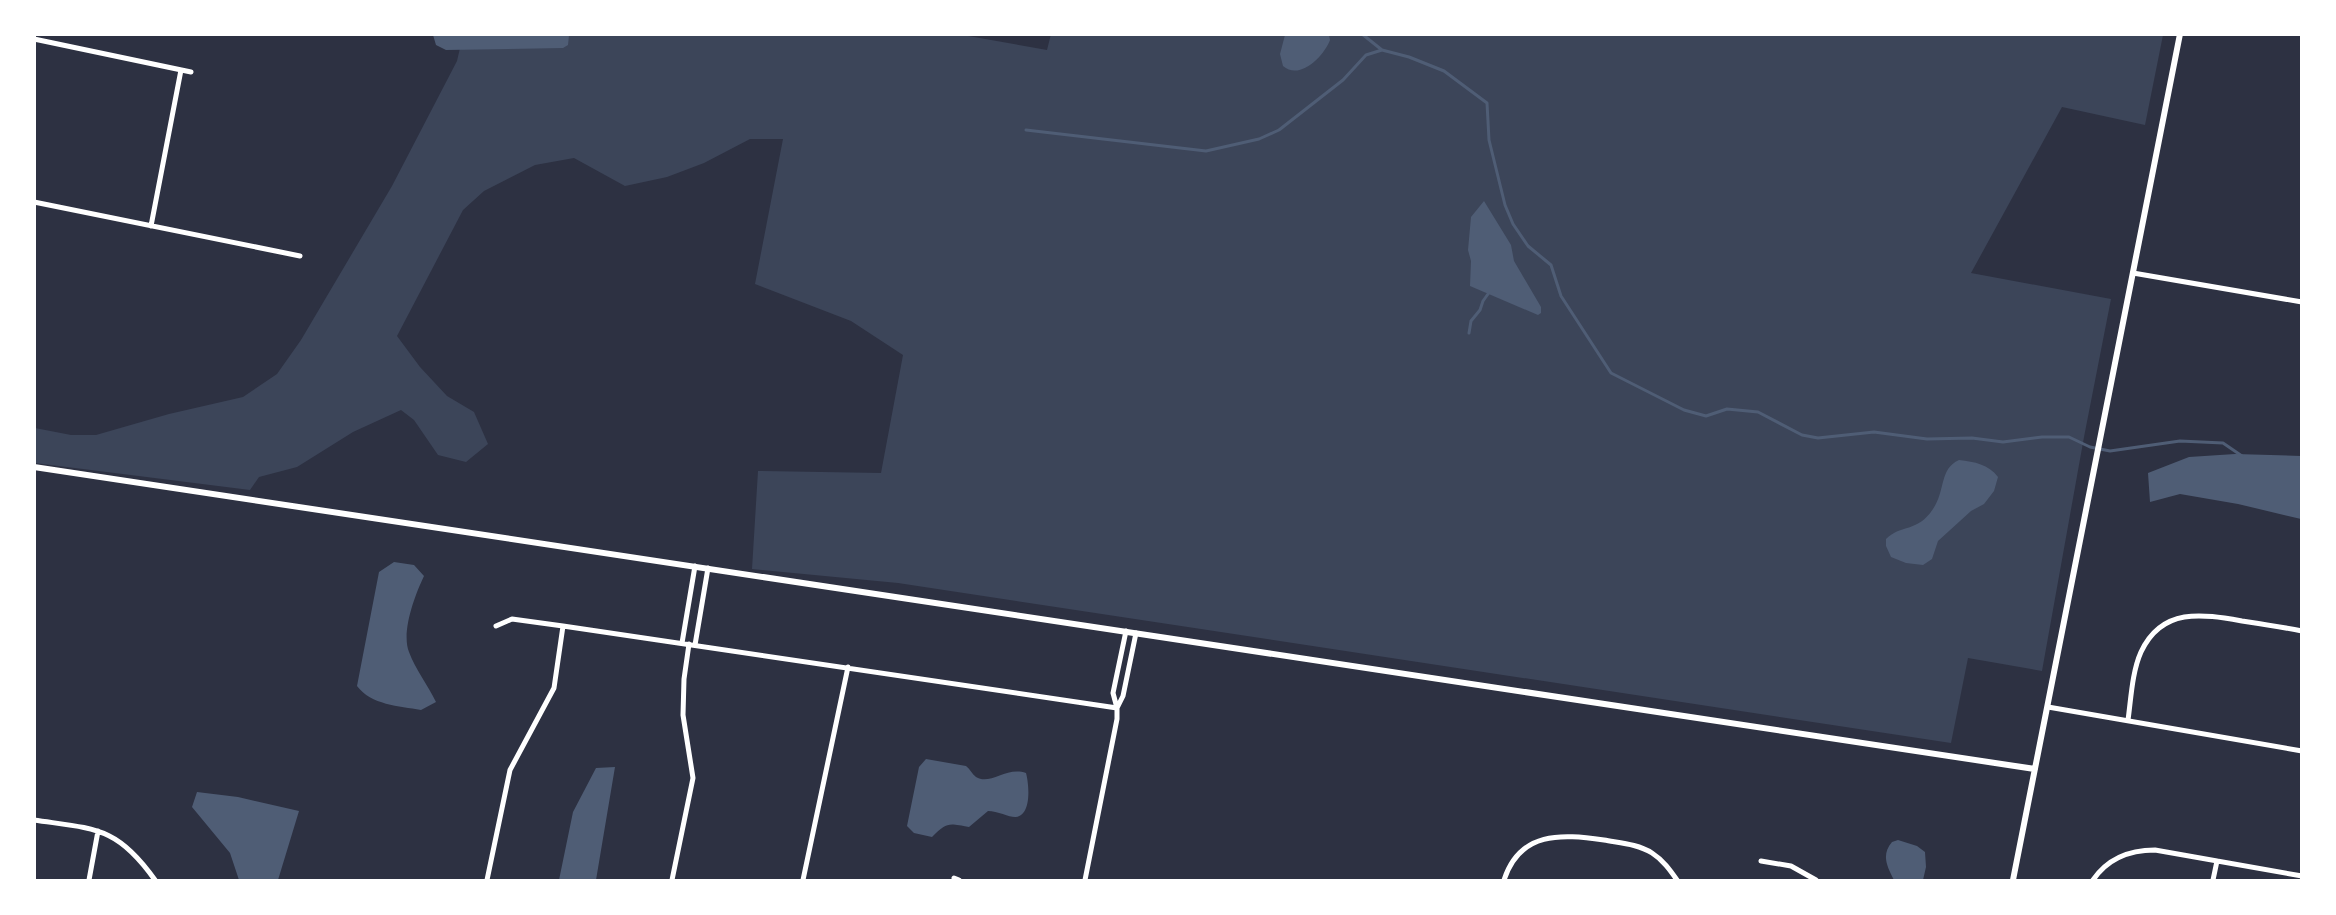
<svg xmlns="http://www.w3.org/2000/svg" width="2336" height="915" viewBox="0 0 2336 915" font-family="Poppins,sans-serif">
<rect width="100%" height="100%" fill="#2d3142"/>
<path fill="#3c4559" d="M957,34L1047,50L1051,34L2163,35L2145,125L2062,107L1971,273L2111,299L2084,437L2042,671L1968,658L1951,743L898,583L752,569L758,471L881,473L903,355L851,321L755,284L783,139H750L704,163L667,177L625,186L574,158L535,165L484,191L463,210L397,336L420,367L447,396L474,412L488,444L466,462L438,455L414,420L401,410L353,432L297,467L259,477L250,490L35,463V428L71,435H96L169,414L243,397L277,374L301,340L392,186L457,61L463,35Z"/>
<path fill="#4f5d75" d="M433,35L569,34V35L568,45L563,48L446,50L436,45Z
M1285,35H1329L1330,40C1324,56 1300,81 1283,66L1280,54Z
M1484,201L1511,245L1514,261L1541,307V313L1538,315L1470,286L1471,261L1468,250L1471,217Z
M2235,454L2301,456V519L2238,504L2180,494L2150,502L2148,473L2189,457Z
M1959,460C1975,462 1988,464 1998,477L1994,491L1984,504L1971,511L1938,541L1932,559L1923,565L1906,563L1891,557L1886,546V539C1901,524 1917,533 1933,509C1946,490 1939,469 1959,460Z
M394,562L414,565L424,576C415,595 401,632 409,652C415,669 428,685 436,702L421,710C399,706 371,705 357,686L379,572Z
M926,759L966,766C970,769 972,774 976,777C990,786 1006,766 1026,773C1029,784 1032,815 1016,817C1011,818 998,811 988,811L969,827C948,823 947,822 932,837L914,833L907,826L919,767Z
M615,767L596,880H559L573,812L596,768Z
M197,792L238,797L299,811L278,880H239L230,853L192,807Z
M1898,840L1917,846L1925,852L1926,867L1923,880H1894C1887,866 1881,855 1892,842Z"/>
<g fill="none" stroke-linecap="round" stroke-linejoin="round">
<path stroke="#4f5d75" stroke-width="3" d="M1362,34L1382,50
M1026,130L1206,151L1259,139L1279,130L1343,80L1366,55L1382,50L1409,57L1444,71L1487,103L1489,140L1505,205L1513,224L1528,246L1551,265L1561,296L1611,373L1684,410L1706,416L1727,409L1758,412L1802,435L1818,438L1874,432L1927,439L1972,438L2003,442L2042,437H2069L2090,447L2110,451L2180,441L2223,443L2242,456
M1469,333L1471,321L1480,310L1483,301L1488,294"/>
<path stroke="#fff" stroke-width="5" d="M34,39L191,72
M34,202L300,256
M151,226L181,70
M2133,273L2302,302
M563,626L1117,708V719L1085,880
M1126,631L1113,693L1117,708L1123,696L1136,633
M682,643L695,566
M695,645L708,568
M2048,707L2302,751
M2128,720C2131,699 2132,672 2141,652C2162,607 2202,614 2242,621C2262,624 2282,627 2302,631
M34,820C95,829 117,826 155,880
M1761,861L1791,866L1816,880
M954,878L959,880
M89,880L98,831
M487,880L510,770L554,688L563,626L512,619L496,626
M672,880L693,778L683,715L684,679L689,644
M803,880L848,667
M1504,880C1520,831 1561,834 1604,840C1620,843 1638,844 1652,853C1663,860 1670,870 1677,880
M2093,880C2108,858 2129,850 2155,850L2302,876
M2213,880L2217,861"/>
<path stroke="#fff" stroke-width="6" d="M34,467L2035,769
M2013,880L2180,34"/>
</g>
<rect width="2336" height="915" fill="none" stroke="#ffffff" stroke-width="72"/>
</svg>
